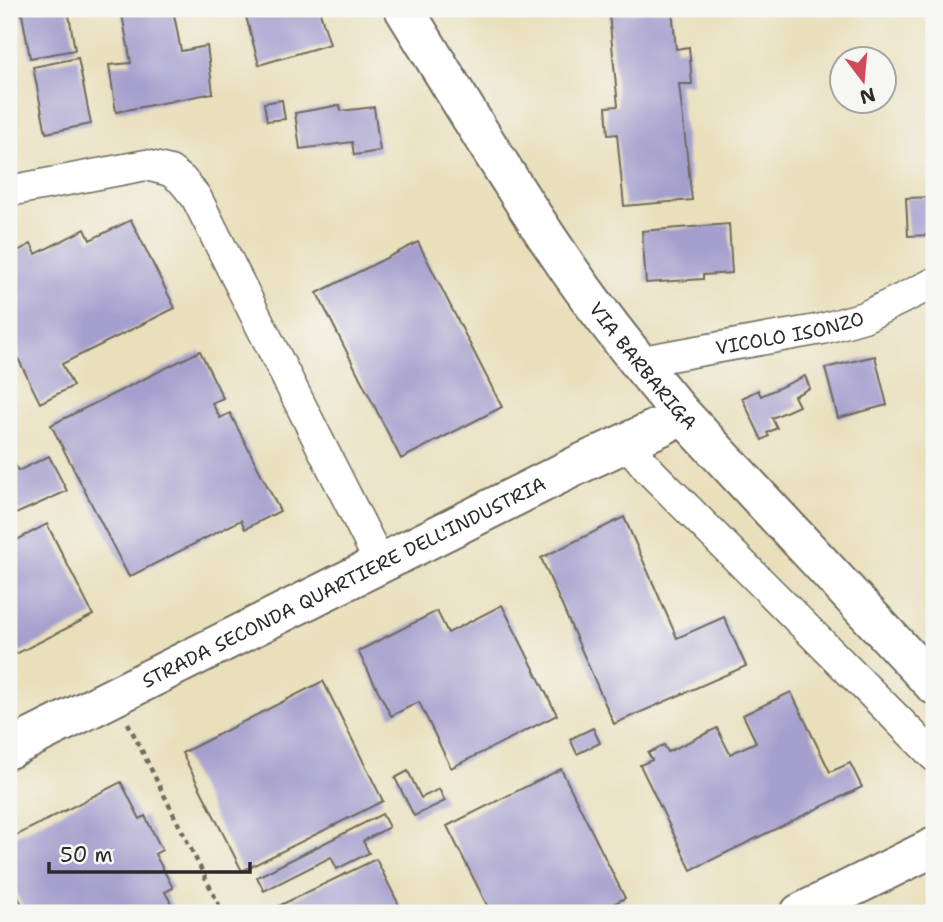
<svg xmlns="http://www.w3.org/2000/svg" width="943" height="922" viewBox="0 0 943 922" font-family="'Shantell Sans',sans-serif">
<rect width="100%" height="100%" fill="#f6f6f2"/>
<filter id="ink" filterUnits="userSpaceOnUse"><feTurbulence type="fractalNoise" baseFrequency=".0143" numOctaves="2"/><feDisplacementMap in="SourceGraphic" scale="14" xChannelSelector="R" yChannelSelector="G"/><feConvolveMatrix kernelMatrix="1 2 1 2 8 2 1 2 1" color-interpolation-filters="sRGB"/></filter>
<filter id="wash" filterUnits="userSpaceOnUse"><feTurbulence type="fractalNoise" baseFrequency=".00686" numOctaves="4" result="noise"/><feDisplacementMap in="SourceGraphic" scale="28" xChannelSelector="R" yChannelSelector="G"/><feGaussianBlur stdDeviation="1.57" result="paint"/><feColorMatrix in="noise" values="0 0 0 0 0 0 0 0 0 0 0 0 0 0 0 0 0 1.4 0 .05"/><feComposite in="paint" operator="in"/></filter>
<g filter="url(#wash)">
<rect width="100%" height="100%" fill="#e9dfbb"/>
<g id="blocks">
<path fill="#a59fcd" d="M21,9H68L75,50L30,58Z
M121,9H173L181,51L207,46L213,93L116,112L109,65L131,63Z
M244,9H319L330,44L259,65Z
M672,9L676,49L689,47L692,84H679L692,200L624,206L617,134L608,135L606,107L618,106L609,14Z
M78,58L91,124L46,133L33,67Z
M282,100L285,119L267,121L264,103Z
M340,105L341,111L374,107L380,151L354,155L352,142L300,149L295,113Z
M934,197V235L908,236L906,198Z
M131,220L175,308L62,364L73,386L40,403L9,340V255L31,244L36,254L85,229L90,240Z
M729,224L732,273L703,275V279L646,283L642,231Z
M418,242L502,407L401,459L317,293Z
M200,351L223,398L212,403L220,418L230,413L280,511L245,529L241,520L129,577L51,425Z
M875,356L887,405L838,418L825,368Z
M805,376L810,388L794,396L799,406L772,418L777,428L767,433L769,436L762,440L742,398L758,390L761,396Z
M9,451L18,471L49,456L67,491L9,517Z
M624,517L677,638L724,617L746,666L614,724L541,558Z
M47,524L93,615L16,654L9,640V544Z
M502,605L557,715L451,768L419,702L391,716L358,651L437,611L448,633Z
M323,681L383,801L242,871L182,753Z
M791,692L830,772L850,763L862,787L691,870L640,765L652,760L648,753L664,745L668,752L717,728L730,754L756,742L743,715Z
M593,728L600,743L577,754L570,739Z
M561,769L625,898L596,913H491L447,826Z
M408,771L421,798L439,789L445,801L414,816L395,778Z
M121,782L140,819L145,816L162,850L155,854L173,888L165,892L176,913H26L9,879V839Z
M382,814L389,827L363,841L369,853L337,869L331,857L264,891L257,877Z
M376,859L403,913H264Z"/>
</g>
</g>
<g filter="url(#ink)">
<use href="#blocks" fill-opacity="0" stroke="#6e6a5d" stroke-width="2"/>
<g fill="none" stroke-linecap="round" stroke-linejoin="round">
<defs>
<g id="street">
<path d="M9,191L146,165L170,171L182,180L196,197L380,563"/>
<path id="s1" d="M643,367L653,359L822,329L864,317L934,283"/>
<path d="M627,443L649,470L934,756"/>
</g>
<g id="secondary">
<path id="s2" d="M404,9C454,90 503,173 557,252C594,308 637,361 680,412L934,685"/>
<path id="s3" d="M9,749L580,464L664,425L680,412"/>
<path d="M800,913L934,847"/>
</g>
</defs>
<use href="#street" stroke="#6e6a5d" stroke-width="33"/>
<use href="#secondary" stroke="#6e6a5d" stroke-width="42"/>
<path stroke="#6e6a5d" stroke-width="4.5" stroke-dasharray="5 5" stroke-linecap="butt" d="M128,723L223,913"/>
<use href="#street" stroke="#fff" stroke-width="30"/>
<use href="#secondary" stroke="#fff" stroke-width="38"/>
</g>
</g>
<g text-anchor="middle" dominant-baseline="central" stroke-width="6" stroke-linejoin="round" paint-order="stroke">
<g font-size="19" fill="#2b2b2b" stroke="#f6f6f2">
<text stroke="none"><textPath href="#s1" startOffset="152">VICOLO ISONZO</textPath></text>
<text stroke="none"><textPath href="#s2" startOffset="430">VIA BARBARIGA</textPath></text>
<text stroke="none"><textPath href="#s3" startOffset="374">STRADA SECONDA QUARTIERE DELL'INDUSTRIA</textPath></text>
</g>
</g>
<rect width="943" height="922" fill="none" stroke="#f6f6f2" stroke-width="35"/>
<g transform="translate(863 80) rotate(164)"><circle r="33" fill="#f6f6f2" stroke="#a5a5a2" stroke-width="2"/>
<path d="M0-5L12 26L0 18L-12 26Z" fill="#d1495b"/>
<text y="-10" font-size="19" font-weight="bold" text-anchor="middle" fill="#2b2b2b">N</text>
</g>
<path d="M49 862v10h201v-10" fill="none" stroke="#2b2b2b" stroke-width="3.5"/>
<text x="60" y="862" font-size="21" fill="#2b2b2b" stroke="#f6f6f2" stroke-width="5" paint-order="stroke">50 m</text>
</svg>
